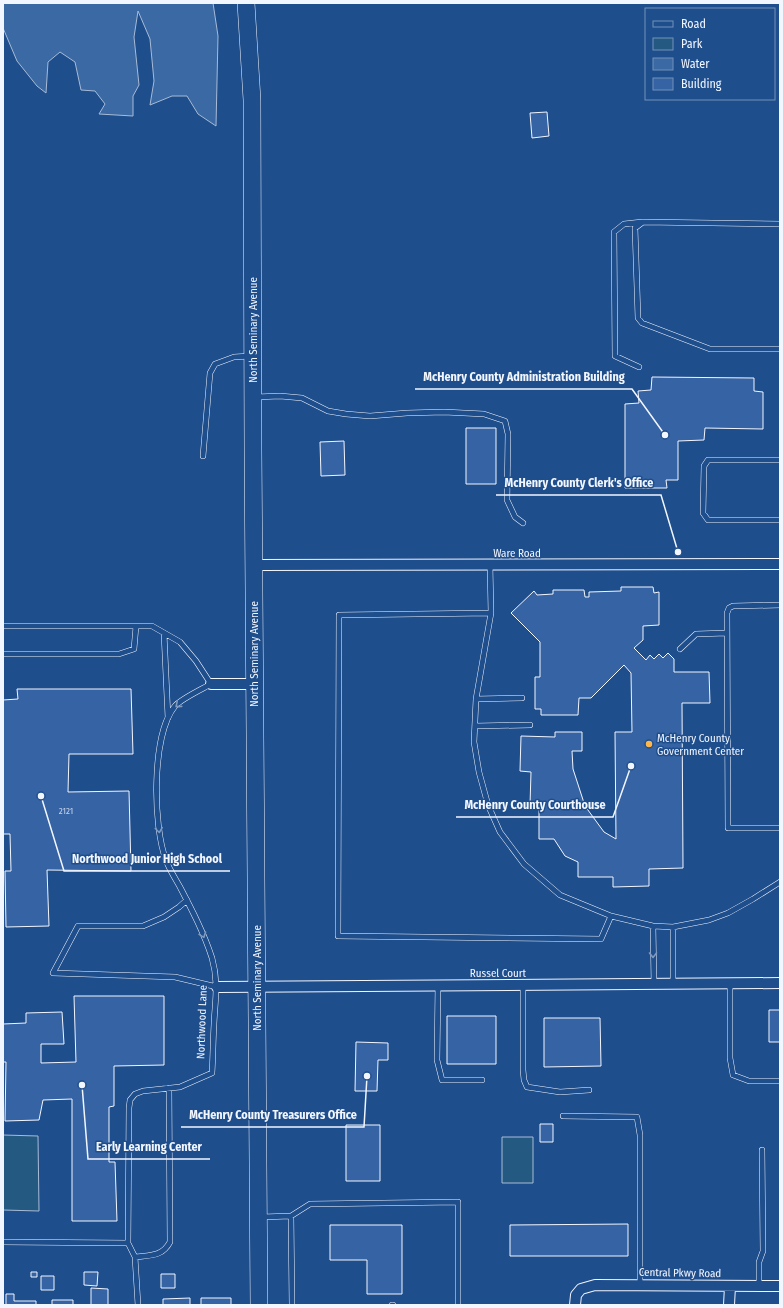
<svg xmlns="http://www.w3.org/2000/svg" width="783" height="1308" viewBox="0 0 783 1308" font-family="'Fira Sans Condensed',sans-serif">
<rect width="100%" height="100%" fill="#1f4e8c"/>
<path fill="#245a82" stroke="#a8bbd7" d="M3,1135L38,1136L39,1211L3,1210Z
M502,1137H533V1183H502Z"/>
<path fill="#3b69a3" stroke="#a8bbd7" d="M3,3H213L218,36L216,126L198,114L187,96H172L150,105L154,81L150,39L138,11L134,37L139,85L133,96V116L99,114L105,104L95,91L81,90L75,62L60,52L48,62L46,93L37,86L17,61L3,28Z"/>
<path fill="#3563a3" stroke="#f2f6ff" d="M547,112L549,136L532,138L530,113Z
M652,377L754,378V391L763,392V429L705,428L704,440L678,441V480H666L667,488H625V404L639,403L638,391L651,390Z
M466,428H496V484H466Z
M344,441L345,475L321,476L320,442Z
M621,587H653L654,593L659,592V625L643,626V640L634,648L646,660L650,655L654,659L659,654L663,658L668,653L674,659V672H709L710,703H682L683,868L649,869V886L613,887V877H578V862L565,856L554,839H539V805H530L531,772L520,771L521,736L555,737V732H582V751H572L573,769L585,806L604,832L616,839L615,732H632L631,673L624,665L591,698H579L578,715H541V709H535V677H540V642L511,613L534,591L537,595L553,594V590H584L585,597H589V592L621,591Z
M17,689H131L133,754H69L68,792L129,791L131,871L47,870L49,926L6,927L5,871H11L10,834H3V700L18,699Z
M74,996H164V1065L114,1066V1106L109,1107V1162H115L117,1221H72V1099L43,1100L39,1120L5,1121L6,1062H3V1024L26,1023V1013L62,1012L64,1044H41V1063L76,1062Z
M769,1010H780V1042H769Z
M447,1016H496V1064H447Z
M544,1018H600L601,1066L544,1067Z
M356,1042L388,1043V1060H378L377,1091H355Z
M540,1124H553V1142H540Z
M346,1125H380V1181H346Z
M628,1224V1256H510V1225Z
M330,1225H402V1294H367V1260H330Z
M31,1272H37V1277H31Z
M84,1272H98L97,1286L84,1285Z
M161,1274H175V1288H161Z
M41,1276H54V1290H41Z
M91,1288L108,1289V1305H91Z
M6,1294H14V1301H36V1305H6Z
M190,1298V1305H163V1299Z
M201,1298H231V1305H201Z
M52,1300H73V1305H52Z"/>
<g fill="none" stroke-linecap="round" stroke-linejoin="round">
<defs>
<path id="lane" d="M780,224L643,222L635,228L638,318L642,323L710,349H780
M639,367L615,356L614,232L624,224L642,222
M256,397L280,396L302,398L328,411L346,414L370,416L407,413L444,412L484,414L505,421L508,434L507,500L515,517L523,523
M203,456L210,373L215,364L234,357L250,356
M780,460H708L704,466L703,513L708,520H780
M490,565L491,613L476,699L474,742L479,772L488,805L500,832L524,864L560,895L611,916L653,926L673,927L709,920L728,913L753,899L780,882
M780,605L733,606L729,608L727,613L728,828H780
M491,613L339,615L338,936L601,939L611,916
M3,626H152L180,642L196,661L211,684C202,689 181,699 175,706C151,735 153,827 166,860C169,869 175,878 180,887C192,910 204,933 212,958C219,983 215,1000 214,1024C213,1041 213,1057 212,1073L180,1087L143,1091L135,1094L130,1100L129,1108L128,1243L135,1257L138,1305
M164,633L168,718
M680,649L696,634L727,633
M3,654H119L134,649L136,626
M476,699L522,698
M475,726L530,725
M187,900L179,907L164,917L143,926H78L53,973L175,977L217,987
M653,926L654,984
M673,927V983
M730,983V1058L733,1075L749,1081H780
M523,984V1070L524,1080L527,1087L560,1092L589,1090
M438,985L437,1060L442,1080H482
M563,1116L637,1117L640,1135V1285
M291,1216L292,1305
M262,1217L291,1216L310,1204L458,1202V1305
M3,1242L128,1243
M135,1257C150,1255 162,1257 170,1242L169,1088
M759,1286V1262L763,1251L762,1150
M392,1305H393"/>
<path id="street" d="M254,565L780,564
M211,684H254
M217,987L780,983
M575,1305L576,1295L581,1289L595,1285L780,1286
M729,1305L730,1286"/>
<path id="primary" d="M246,3L252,100L253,449L259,1305"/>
</defs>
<use href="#lane" stroke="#f2f6ff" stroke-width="6"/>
<use href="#street" stroke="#f2f6ff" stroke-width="12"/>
<use href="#primary" stroke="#f2f6ff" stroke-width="18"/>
<use href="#lane" stroke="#1f4e8c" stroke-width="5"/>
<use href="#street" stroke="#1f4e8c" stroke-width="10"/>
<use href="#primary" stroke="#1f4e8c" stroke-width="17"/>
</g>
<defs><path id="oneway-chevron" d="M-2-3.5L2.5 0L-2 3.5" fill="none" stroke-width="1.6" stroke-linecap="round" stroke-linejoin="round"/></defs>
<g stroke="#7e9ac0">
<use href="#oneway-chevron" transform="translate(178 705) rotate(139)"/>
<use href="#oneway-chevron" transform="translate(159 830) rotate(83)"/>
<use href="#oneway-chevron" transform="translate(203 935) rotate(70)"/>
<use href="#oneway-chevron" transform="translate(653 955) rotate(90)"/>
</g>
<circle fill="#ffb74d" stroke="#1f4e8c" stroke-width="1.5" cx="649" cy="744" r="4"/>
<g text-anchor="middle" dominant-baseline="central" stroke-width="3" stroke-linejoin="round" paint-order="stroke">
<g font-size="9" fill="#c3d1e8">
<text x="66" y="811">2121</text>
</g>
<g font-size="11" fill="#f2f6ff" stroke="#1f4e8c">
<text transform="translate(253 330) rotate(-90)">North Seminary Avenue</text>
<text x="517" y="553">Ware Road</text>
<text transform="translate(254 654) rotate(-90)">North Seminary Avenue</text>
<text x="498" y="973">Russel Court</text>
<text transform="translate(257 978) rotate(-90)">North Seminary Avenue</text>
<text transform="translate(202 1022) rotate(-88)">Northwood Lane</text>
<text transform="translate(680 1273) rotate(1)">Central Pkwy Road</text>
</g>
<g font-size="11" fill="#f2f6ff" stroke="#1f4e8c" text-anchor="start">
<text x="657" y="738">McHenry County<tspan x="657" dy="13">Government Center</tspan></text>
</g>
</g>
<path fill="none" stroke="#f2f6ff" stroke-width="1.5" d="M665 435L632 389H415M678 552L661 495H496M631 766L613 817H456M41 796L64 871H230M367 1076L364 1127H181M82 1085L88 1159H210"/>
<g fill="#f2f6ff" stroke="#1f4e8c" stroke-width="1.5">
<circle cx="665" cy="435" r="4"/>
<circle cx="678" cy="552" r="4"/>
<circle cx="631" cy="766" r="4"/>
<circle cx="41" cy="796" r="4"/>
<circle cx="367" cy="1076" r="4"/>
<circle cx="82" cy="1085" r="4"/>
</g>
<g font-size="12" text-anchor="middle" font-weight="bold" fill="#f2f6ff" stroke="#1f4e8c" stroke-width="3" stroke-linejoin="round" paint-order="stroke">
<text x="524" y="381">McHenry County Administration Building</text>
<text x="579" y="487">McHenry County Clerk's Office</text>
<text x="535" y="809">McHenry County Courthouse</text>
<text x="147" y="863">Northwood Junior High School</text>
<text x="273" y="1119">McHenry County Treasurers Office</text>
<text x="149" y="1151">Early Learning Center</text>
</g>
<rect width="783" height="1308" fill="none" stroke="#f2f6ff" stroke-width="8"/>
<rect x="645" y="8" width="130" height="92" fill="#1f4e8c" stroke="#7391ba"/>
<rect x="653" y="21" width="20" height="6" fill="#1f4e8c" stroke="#7391ba"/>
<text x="681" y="28" font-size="12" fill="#f2f6ff">Road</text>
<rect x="653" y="38" width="20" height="12" fill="#245a82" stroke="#7391ba"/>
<text x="681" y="48" font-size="12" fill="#f2f6ff">Park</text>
<rect x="653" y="58" width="20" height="12" fill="#3b69a3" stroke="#7391ba"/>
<text x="681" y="68" font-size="12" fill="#f2f6ff">Water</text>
<rect x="653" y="78" width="20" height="12" fill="#3563a3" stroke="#7391ba"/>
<text x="681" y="88" font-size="12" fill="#f2f6ff">Building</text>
</svg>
